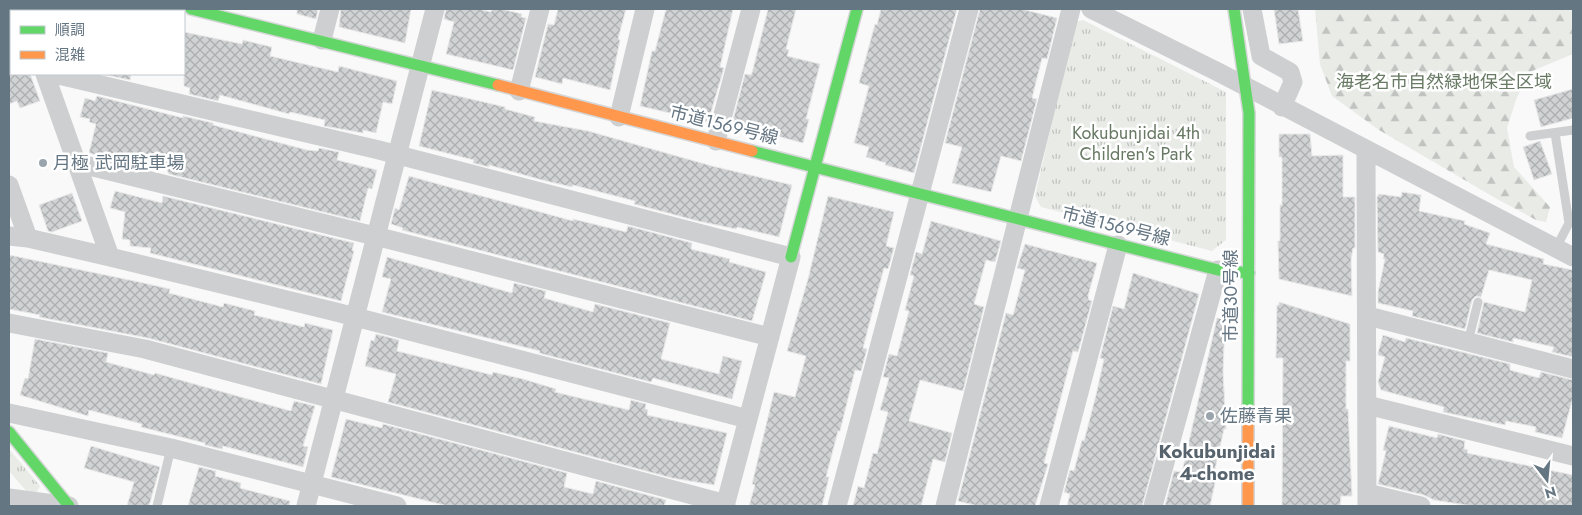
<svg xmlns="http://www.w3.org/2000/svg" width="1582" height="515" viewBox="0 0 1582 515" font-family="Jost,'Noto Sans JP',sans-serif">
<defs>
<pattern id="forest-firs" width="22" height="20" patternUnits="userSpaceOnUse" patternTransform="scale(1.25)"><rect width="22" height="20" fill="#e8ebe6"/><path d="M5 1l3.5 6h-7zM16 11l3.5 6h-7z" fill="#c0c3c0"/></pattern>
<pattern id="park-tufts" width="24" height="20" patternUnits="userSpaceOnUse" patternTransform="scale(1.25)"><rect width="24" height="20" fill="#e8ebe6"/><path d="M3 7l-1-3M5 7V3M7 7l1-3M15 17l-1-3M17 17v-4M19 17l1-3" fill="none" stroke="#c0c3c0"/></pattern>
<pattern id="building-cross-hatch" width="8" height="8" patternUnits="userSpaceOnUse" patternTransform="scale(1.25)"><rect width="8" height="8" fill="#d0d2d3"/><path d="M0 0l8 8M0 8l8-8" fill="none" stroke="#acafb1"/></pattern>
</defs>
<rect width="100%" height="100%" fill="#f9f9f9"/>
<path fill="url(#forest-firs)" d="M1315,9H1573V54L1532,71L1517,97L1507,128L1514,167L1550,207L1546,222L1536,220L1497,199L1379,130L1332,96L1320,64Z"/>
<path fill="url(#park-tufts)" d="M31,9H108V11H32Z
M1083,20L1226,92V240L1212,251L1041,207L1035,196L1075,22Z
M9,449L40,486L37,492L29,494L9,471Z"/>
<path fill="url(#building-cross-hatch)" stroke="#e8e8e8" d="M297,9H318L316,19L297,14Z
M341,9H411L405,43L339,27Z
M446,9H478L491,12L492,9H501L522,14L521,17L526,18L513,70L446,54L454,22L444,19Z
M558,9H626L618,39L620,40L610,90L563,78L562,84L535,77L548,24L554,25Z
M666,9H733L720,67L724,68L708,122L640,106L652,51H655Z
M768,9H796L786,49L789,50L787,56L820,64L806,119H809L803,143L732,124L745,74L751,75L752,73Z
M881,9H957L914,173L885,165L886,163L866,157L869,147L854,143L869,86L859,83L875,24L877,25Z
M980,9H1021L1057,18L1047,59L1042,58L1032,98L1037,99L1021,161L1001,156L991,192L952,183L962,147L945,143Z
M1274,9H1298L1303,41L1279,44Z
M184,32L242,44L243,40L272,47L270,56L338,72L339,66L397,81L392,104L383,102L376,133L363,130V133L324,126L325,120L290,112L289,114L220,95L218,101L189,94L190,88L184,86Z
M9,74H30L40,101L20,108L17,101L9,104Z
M102,74H131L130,80Z
M1573,89V118L1541,127L1534,100Z
M432,90L505,107V109L535,117L534,121L588,131L712,166L792,185L779,237L737,227L736,229L698,221L634,204L635,201L573,185L572,187L542,180L489,165V167L473,163L474,160L419,146Z
M97,96L183,118V116L213,123V125L307,150L318,151L319,148L339,152L337,160L377,170L372,189L368,188L360,221L169,174L167,170L116,157L115,160L89,153L96,124L89,122L90,119L80,117L85,98L95,101Z
M1279,134H1310L1312,156L1343,155V197H1355V248H1353L1351,260L1352,296L1279,279L1278,241H1280V205H1282V157H1279Z
M1540,141L1552,174L1534,180L1523,147Z
M409,176L573,221V219L626,232L628,226L692,243L691,249L730,259L729,262L766,272L752,321L402,230L403,228L391,224L395,208L399,210Z
M115,191L162,203L163,196L354,243L352,250L354,251L341,301L150,253L151,248L130,246V240L122,239L125,212L110,208Z
M1402,192L1421,195L1419,211L1465,221L1464,224L1490,233L1486,244L1544,259L1543,264L1573,270V357L1552,352L1554,347L1513,338V342L1477,333L1484,302L1525,312L1532,280L1489,270L1481,297L1476,296L1472,300L1465,329L1412,316L1413,311L1378,303V292L1385,259H1383L1384,254L1378,252L1377,197L1379,194L1401,197Z
M72,193L82,221L52,232L48,231L39,205Z
M828,196L894,212L886,246L894,248L888,269L884,268L871,317L863,348L867,349L861,371L855,370L840,431H838L826,477H829L822,506H749L755,485L752,484L774,392L795,397L806,356L787,351L808,279Z
M931,221L1001,241L995,262L986,260L974,304L984,307L963,391L920,380L909,421L952,433L945,462L933,459L921,506H853L858,486L864,488L873,453L877,454L888,412L880,410L889,378L883,377L889,354L897,356L909,311L905,310L914,276L910,275L916,252L922,254Z
M1025,244L1097,263L1088,296L1089,300L1092,301L1078,352L1073,351L1044,463L1048,464L1035,506H978L958,501L1006,313L1013,315L1025,270L1017,268Z
M9,255L139,282L170,289L169,293L223,307L224,303L255,311L254,315L304,327L305,323L333,330L321,384L148,338L39,317L40,315L9,309Z
M387,257L512,293L514,283L546,291L544,298L593,312L595,304L670,323L661,359L719,374L723,356L742,361L732,399L653,378L651,382L539,353L540,351L382,312L391,279L382,277Z
M1133,273L1199,294L1142,506H1067L1070,494L1064,492L1070,470L1074,471L1082,440L1084,441L1096,395L1104,359L1100,358L1113,306L1124,309Z
M1279,302L1350,324V361H1346V409H1348L1352,496H1341L1340,506H1282L1283,358H1276L1277,305H1279Z
M1217,318L1225,319L1223,372L1226,429H1224L1213,478H1216L1210,506H1165L1174,471L1182,472Z
M376,334L399,340L397,351L492,375L493,372L523,379L556,389L555,392L629,410L631,400L646,404L645,409L648,410L647,415L727,433L714,485L672,478L388,402L396,374L365,366L371,340L374,341Z
M1383,335L1405,342L1406,338L1510,364V370L1539,378L1541,372L1573,380V397L1562,438L1535,432L1536,427L1506,421L1505,425L1443,412L1444,407L1381,390L1378,382L1385,357L1378,355V353Z
M35,339L108,353L106,362L154,375L155,373L291,411L294,401L315,406L303,446L308,447L303,467L223,446L222,449L205,445V443L141,427L142,424L89,410L88,416L20,395L25,378L28,379Z
M346,419L382,428L383,424L567,473L564,487L593,494L596,481L666,500L664,506H448L331,477Z
M1389,426L1437,438L1438,434L1465,441L1464,449L1468,450L1467,453L1573,475V506H1472L1434,500L1424,495L1378,484L1386,451L1383,450Z
M91,446L160,467L149,506H127L134,482L84,468Z
M199,467L216,471L215,476L241,483L240,488L290,501L289,506H188Z"/>
<g fill="none" stroke-linecap="round" stroke-linejoin="round">
<defs>
<path id="fast" d="M191,9L498,85
M1234,9L1249,113L1248,418
M752,151L1218,270L1249,273
M791,257L857,9
M9,432L69,506"/>
<path id="slow" d="M498,85L752,151
M1248,506V418"/>
</defs>
<use href="#fast" stroke="#d5d6d7" stroke-width="14"/>
<use href="#slow" stroke="#d5d6d7" stroke-width="14"/>
<path stroke="#cecfd0" stroke-width="9" d="M1555,133L1569,223L1556,248
M1530,136L1573,130
M1468,342L1478,302
M157,506L171,448"/>
<path stroke="#cecfd0" stroke-width="19" d="M22,9L23,11
M1091,9L1218,72L1573,257
M1252,9L1261,56L1290,72L1293,82L1282,107
M322,40L330,9
M45,74L110,257
M54,74L379,150L791,257L725,506
M519,91L540,9
M619,117L645,9
M716,141L751,9
M1366,150L1367,506
M77,163L391,240L770,337
M9,185L28,238
M9,236L28,238L110,257L336,312L748,419
M1368,316L1573,369
M9,323L145,349L726,504
M1367,405L1573,456
M9,413L171,448L397,506
M1367,493L1421,506
M9,498L69,506
M306,506L435,9
M837,506L969,9
M945,506L1071,9
M1049,506L1118,245
M1153,506L1218,270"/>
<use href="#fast" stroke="#63d668" stroke-width="11"/>
<use href="#slow" stroke="#ff974d" stroke-width="11"/>
</g>
<g fill="#99a4ac" stroke="#fff" stroke-width="2">
<circle cx="43" cy="163" r="5"/>
<circle cx="1210" cy="416" r="5"/>
</g>
<g text-anchor="middle" dominant-baseline="central" stroke-width="5" stroke-linejoin="round" paint-order="stroke">
<g font-size="18" fill="#687a64" stroke="#fff">
<text x="1444" y="82">海老名市自然緑地保全区域</text>
<text x="1136" y="133">Kokubunjidai 4th<tspan x="1136" dy="21">Children's Park</tspan></text>
</g>
<g font-size="18" fill="#657683" stroke="#fff">
<text transform="translate(724 125) rotate(14)">市道1569号線</text>
<text transform="translate(1116 226) rotate(14)">市道1569号線</text>
<text transform="translate(1231 296) rotate(-90)">市道30号線</text>
</g>
<g font-size="18" fill="#657683" stroke="#fff" text-anchor="start">
<text x="53" y="163">月極 武岡駐車場</text>
<text x="1220" y="416">佐藤青果</text>
</g>
<g font-size="19" font-weight="bold" fill="#57646e" stroke="#fff">
<text x="1217" y="451">Kokubunjidai<tspan x="1217" dy="22">4-chome</tspan></text>
</g>
</g>
<rect width="1582" height="515" fill="none" stroke="#657683" stroke-width="20"/>
<rect x="10" y="10" width="175" height="65" fill="#ffffff" stroke="#c1c8cd"/>
<rect x="20" y="26" width="25" height="8" fill="#63d668" stroke="#c1c8cd"/>
<text x="55" y="35" font-size="15" fill="#657683">順調</text>
<rect x="20" y="51" width="25" height="8" fill="#ff974d" stroke="#c1c8cd"/>
<text x="55" y="60" font-size="15" fill="#657683">混雑</text>
<g transform="translate(1547 480) rotate(164)" stroke="#ffffff" stroke-width="4" paint-order="stroke">
<path d="M0-4L9 19L0 12L-9 19Z" fill="#657683"/>
<text y="-8" font-size="14" font-weight="bold" text-anchor="middle" fill="#657683">N</text>
</g>
</svg>
